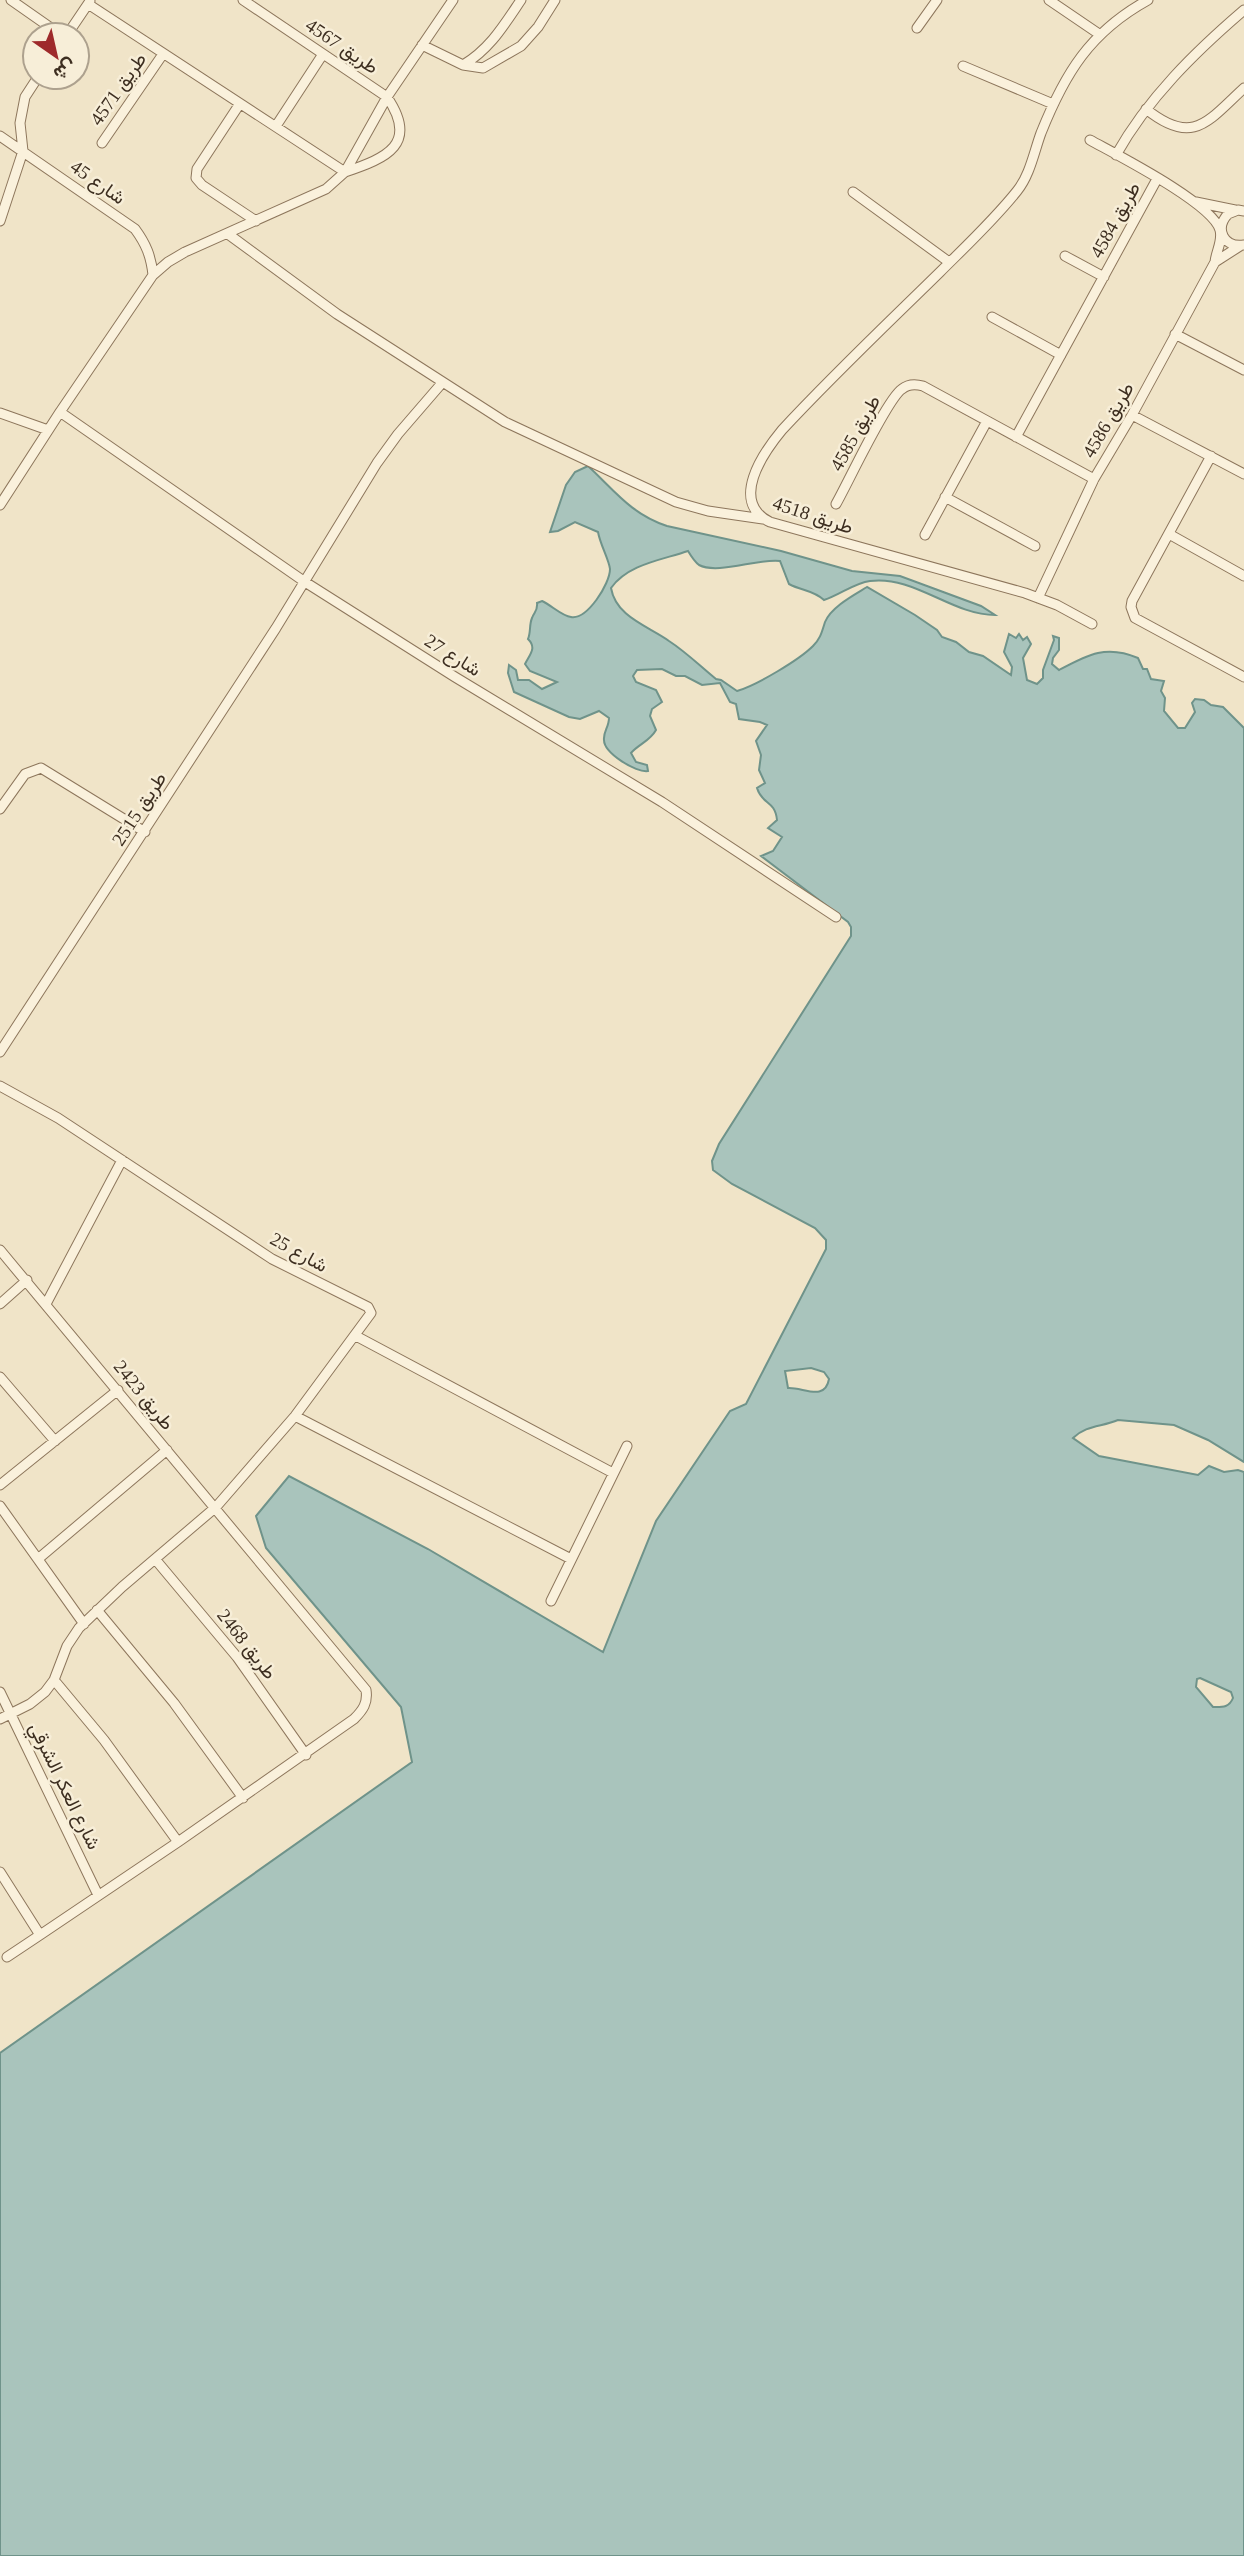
<svg xmlns="http://www.w3.org/2000/svg" width="1244" height="2556" viewBox="0 0 1244 2556" font-family="'Times New Roman',Vazirmatn,serif">
<rect width="100%" height="100%" fill="#f0e4c8"/>
<path fill="#a9c4bc" stroke="#6f938a" stroke-width="2" fill-rule="evenodd" d="M588,466C615,491 631,514 667,526L781,551L852,571L900,576L981,606L995,615C952,615 914,575 870,581C854,583 840,595 824,600C813,590 802,591 789,584L780,561C758,558 718,575 699,565C695,562 691,556 688,551C662,560 628,564 611,588C616,617 648,626 669,641C686,652 700,666 716,679L721,680L737,691C757,685 799,660 813,646C821,638 822,631 825,622C831,607 854,595 867,587L915,615L937,630L942,637L956,642L969,652L983,656L1011,675L1012,667L1004,652L1009,634L1016,638L1019,634L1023,640L1027,637L1031,644L1023,658L1027,680L1037,684L1043,678V670L1054,640L1053,636L1059,638V650L1053,658L1052,664L1059,670C1087,655 1106,644 1138,658L1143,669H1147L1151,679L1164,681L1161,691L1165,698L1164,711L1178,728H1185L1195,712L1192,703L1195,699L1204,700L1211,705L1223,707L1244,728V1462L1208,1440L1174,1425L1118,1420C1102,1427 1086,1425 1073,1438L1099,1456L1198,1475L1209,1466L1224,1472L1238,1470L1244,1472V2556H0V2053L412,1762L401,1707L266,1548L256,1516L289,1476L428,1549L603,1652L656,1521L730,1411L746,1404L826,1249V1240L815,1228L732,1184L713,1170L712,1161L719,1144L851,936V927L848,922L761,856L773,851L782,837L768,828L777,820C775,800 762,805 757,788L765,783L759,770L761,755L756,741L767,725L760,722L739,719L736,704L730,702L720,683L702,685L685,676H676L662,669L637,670L633,676L636,682L656,690L662,702L652,709L650,716L656,730C650,741 639,744 631,753L636,762L647,765L648,771C636,773 604,753 604,740C603,732 609,727 609,718L599,711L580,719L569,717L514,692L508,673L509,665L516,670L518,680H529L542,689L557,682L530,671L525,664C530,654 537,648 528,639C531,632 529,625 532,618C534,612 538,611 537,603L542,601C551,605 562,616 571,617C587,620 610,584 610,569C609,560 600,544 598,532L575,522L558,531L550,532L566,485L575,472ZM811,1368L824,1372L829,1379C825,1402 803,1387 788,1388L785,1371ZM1200,1678L1231,1692L1233,1698C1229,1708 1222,1707 1213,1707L1196,1687L1197,1679Z"/>
<g fill="none" stroke-linecap="round" stroke-linejoin="round">
<defs>
<path id="minor" d="M11,0L61,35
M1049,0L1099,34
M88,4L345,172C387,158 419,144 387,97L243,0
M917,28L937,0
M67,35L90,1
M422,45L463,65L483,68L521,46L538,27L555,0
M463,65C490,49 504,25 521,0
M963,66L1053,104
M239,105L197,169L196,178L202,185L256,221
M1146,109C1193,147 1208,121 1244,88
M276,126L323,54
M0,136L135,229C146,244 151,256 153,275
M102,143L163,54
M1116,155C1148,98 1195,52 1244,10
M853,192L949,262
M1196,202L1235,210
M1244,211L1238,210L1228,214C1214,229 1224,248 1244,245
M0,221L23,151L20,123L25,97L38,77
M228,234L337,314L505,422L676,502L708,511L763,519
M1065,256L1104,277
M1215,262L1240,246
M992,317L1061,355
M1175,334L1244,370
M60,412L305,582L455,677L662,802L836,917
M0,413L48,430
M1132,415L1244,474
M1016,437L1157,179
M1211,456L1132,601L1131,607L1135,618L1244,677
M945,497L1035,546
M836,504C848,483 887,399 902,389C908,384 916,384 923,386L1094,479
M0,505L60,412L153,275L168,262L185,252L326,189L345,172L387,97L453,0
M1169,534L1244,576
M925,535L987,421
M1038,598L1094,479L1132,415L1215,262C1216,251 1223,241 1220,230C1212,203 1117,155 1090,140
M1092,624L1057,605L1025,593L770,522C729,502 763,453 782,430C833,375 887,324 940,272C966,246 994,220 1017,191C1030,175 1034,152 1041,133C1065,73 1090,32 1148,0
M0,809L25,774L41,768L145,832
M0,1052L276,628L377,463L398,434L442,383
M0,1086L58,1118L272,1259L368,1307L371,1313L295,1416L216,1507L122,1587L79,1628L67,1646L54,1680L45,1692L30,1704L0,1719
M0,1250L366,1690C368,1703 363,1710 354,1719L178,1842L104,1740L54,1680
M0,1304L27,1280
M46,1304L122,1160
M356,1336L613,1473
M0,1377L55,1441
M295,1416L571,1559
M0,1485L118,1390
M0,1506L84,1624
M38,1559L167,1450
M155,1559L237,1657L306,1755
M551,1601L627,1446
M97,1610L174,1703L243,1798
M0,1692L98,1895
M0,1872L40,1935L7,1957
M40,1935L178,1842"/>
</defs>
<use href="#minor" stroke="#8d765c" stroke-width="11"/>
<use href="#minor" stroke="#faf1dc" stroke-width="9"/>
</g>
<g text-anchor="middle" dominant-baseline="central" stroke-width="5" stroke-linejoin="round" paint-order="stroke">
<g font-size="19" fill="#3d2e20" stroke="#f7eed8">
<text transform="translate(342 46) rotate(34)">طريق 4567</text>
<text transform="translate(118 89) rotate(-55)">طريق 4571</text>
<text transform="translate(98 182) rotate(35)">شارع 45</text>
<text transform="translate(1115 220) rotate(-61)">طريق 4584</text>
<text transform="translate(1108 420) rotate(-60)">طريق 4586</text>
<text transform="translate(855 433) rotate(-61)">طريق 4585</text>
<text transform="translate(813 515) rotate(18)">طريق 4518</text>
<text transform="translate(453 655) rotate(32)">شارع 27</text>
<text transform="translate(139 809) rotate(-57)">طريق 2515</text>
<text transform="translate(299 1252) rotate(29)">شارع 25</text>
<text transform="translate(144 1395) rotate(51)">طريق 2423</text>
<text transform="translate(247 1644) rotate(52)">طريق 2468</text>
<text transform="translate(65 1786) rotate(64)">شارع العكر الشرقي</text>
</g>
</g>
<g transform="translate(56 56) rotate(146)"><circle r="33" fill="#f7eed8" stroke="#ada18e" stroke-width="2"/>
<path d="M0-5L12 26L0 18L-12 26Z" fill="#9e2a2b"/>
<text y="-10" font-size="19" font-weight="bold" text-anchor="middle" fill="#3d2e20">ش</text>
</g>
</svg>
